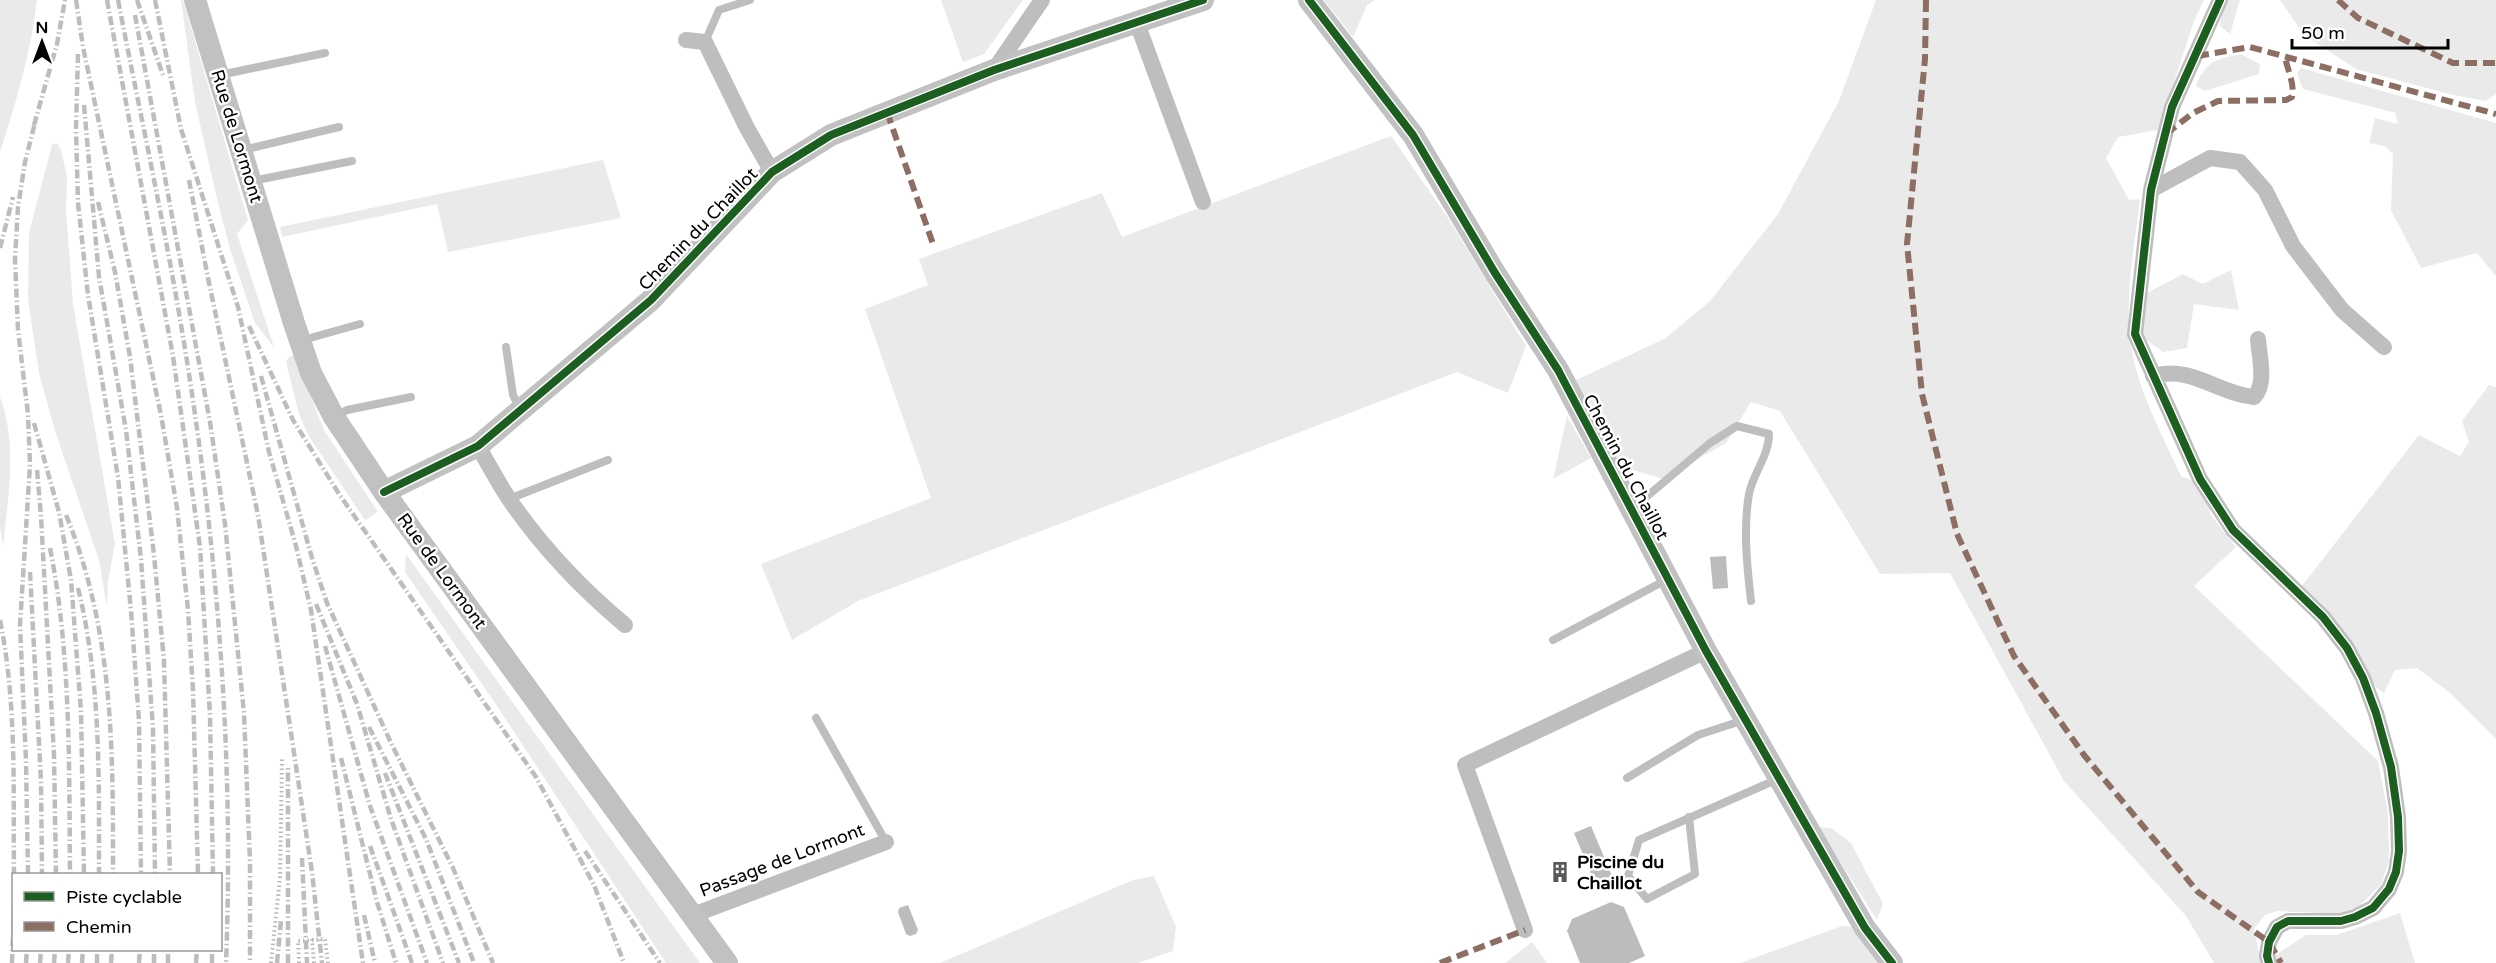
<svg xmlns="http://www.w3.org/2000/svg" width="2496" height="963" viewBox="0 0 2496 963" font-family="'Varela Round',sans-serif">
<rect width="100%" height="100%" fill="#fff"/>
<path fill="#eaeaea" d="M0,0H37C31,53 16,102 0,152Z
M181,0H183L248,220L237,234L274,347L255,323L230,249L218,203L195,102Z
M941,0H1023L984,54L963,62Z
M1324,0H1375L1367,5L1353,37Z
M1876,0H2204L2194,21L2158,130L2118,137L2106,158L2129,200L2140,199C2135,244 2125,292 2130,337C2135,386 2161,432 2181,476L2192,480L2210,502V514L2236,547L2194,586L2378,761L2388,813L2389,861L2381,885L2358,907L2337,914L2277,911L2265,915L2254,929L2261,963H2214L2186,916L2064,781L1950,573L1880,574L1780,411L1751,402L1726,443L1663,479L1620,466L1574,381L1666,338L1710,301L1778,214L1839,101Z
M2226,0H2240L2230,34L2220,26L2222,8Z
M2280,0H2496V94L2486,101L2449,94L2356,69L2304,35Z
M2241,54L2260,64L2259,74L2205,91L2196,86C2205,61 2217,59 2241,54Z
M2301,68L2496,123V276L2477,253L2421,268L2391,210L2393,154L2385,146L2369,143L2375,118L2397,124L2396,113L2303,89L2297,74Z
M1391,136L1448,218L1526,346L1508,393L1457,372L858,601L792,640L761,564L931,498L865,309L928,285L919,259L1102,193L1122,237Z
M57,143L61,150L67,177L66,211L73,304L115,544L108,581L107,607L99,560L55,431L39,373L28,299L29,233L52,145Z
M603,160L621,218L448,252L437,204L282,237L280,227Z
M2231,270L2239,310L2194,304L2187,348L2163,352L2141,336L2145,294L2183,274L2203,284Z
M294,355L324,430L378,512L365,520L308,435L299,414L286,362L289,357Z
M2489,385L2496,387V739L2449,692L2417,668L2395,670L2384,693L2363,678L2298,591L2419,435L2460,456L2469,442L2462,421Z
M0,397C18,445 8,497 3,546L0,527Z
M1567,416L1591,458L1553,479Z
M406,554L700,963H666L495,703L405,572Z
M1818,827L1831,828L1851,843L1883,904L1877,920Z
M1154,876L1176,927L1173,951L1138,963H940L1133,880Z
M2400,913L2415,963H2263L2306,935H2336Z
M1842,926L1865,928L1892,963H1740Z
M1532,942L1547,963H1505Z"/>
<path fill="#bcbcbc" d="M1726,556L1728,588L1713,589L1710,557Z
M1591,826L1612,876L1595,883L1574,833Z
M1611,902L1624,907L1645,956L1629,963H1580L1567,931L1572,919Z
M908,905L918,930L916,934L910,936L906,934L898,912L899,908Z"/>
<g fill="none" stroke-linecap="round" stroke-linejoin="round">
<path stroke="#b8b8b8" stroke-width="4" stroke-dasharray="1.5 3" stroke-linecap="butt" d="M312,939L314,963
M271,963L280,878L282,759
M299,963L298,941L325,939L328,963"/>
<path stroke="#bebebe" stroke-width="8" d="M705,42L719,10L750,0
M220,75L325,53
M243,150L339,127
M252,181L352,161
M303,340L360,324
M506,347L513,395L521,410
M336,416L347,410L411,397
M509,499L608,460
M1632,509L1710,443L1737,426L1769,434C1769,456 1753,473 1749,494C1743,529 1747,566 1751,601
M1553,640L1666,580
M816,718L886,842
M1627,778L1698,735L1744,720
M1689,817L1695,874L1647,899L1628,876L1639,840L1778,779"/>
<path stroke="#bebebe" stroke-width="16" d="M2220,0L2172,107L2151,190L2135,334L2200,479L2233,530L2323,617L2347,648L2363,678L2376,713L2391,767L2398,817L2399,851L2396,872L2389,889L2373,908L2355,917L2341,921H2288L2277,927L2269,942L2267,956L2269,963
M1137,23L1203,202
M686,40L705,42L747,128L772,172
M994,70L1042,0
M2151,190L2210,158L2240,162L2265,190L2293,246L2342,310L2384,347
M2153,376C2191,365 2219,394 2254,397C2267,384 2259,356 2258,339
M478,446C488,464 498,482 509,499C541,546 582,589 625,625
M693,915L886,842
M1525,930L1465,765L1706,651"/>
<path stroke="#c1c1c1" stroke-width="22" d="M195,0L294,323L311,373L334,417L384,492L727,963
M1309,0L1413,135L1495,273L1558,370L1706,651L1865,928L1892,963
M384,492L478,446L651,300L772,172L831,135L994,70L1203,0"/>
<path stroke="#bdbdbd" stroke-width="4.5" stroke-dasharray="9 3 1.5 3" stroke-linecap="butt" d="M76,0L83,47L161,415L177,508L188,610L193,690L198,874
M107,0L173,356L200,547L210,715L213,874
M118,0C141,118 167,236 186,355C218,555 234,760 226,963
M137,0L163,75
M155,0L181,129L238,307L269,452L296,546L311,610L363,963
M135,15L210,422L225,524L244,713L250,862V963
M78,54L76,128L78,203L88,295L118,477L131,611L139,720L141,874
M84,105L99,277L126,430L141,559L153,729L155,874
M34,125L57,44L65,0
M189,180L208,278L258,515L312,872L322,963
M98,202L115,272L130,357L154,555L164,661L170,874
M0,248L13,197
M249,326L293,420L339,494L536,777L594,885L624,963
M261,376L312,558L327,603L392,745L453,868L493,963
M34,423L59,512L71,580L81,711L84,874
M37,470L41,516L54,755L56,874
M66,515C114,631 113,751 113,874
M50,548C71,652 69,769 70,874
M30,572L41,781L42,874
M78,588C101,681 99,779 99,874
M316,604L357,704L391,819L443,963
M0,620C17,703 13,790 14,874
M325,646L370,806L427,963
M369,727L426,839L474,963
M341,758L377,902L396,963
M385,773L459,963
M370,846L412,963
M585,851L660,963
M302,858L307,963
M28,874L26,761L20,625L30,465L28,414L18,330L15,259L18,207L25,162L36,119
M364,915L375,963
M12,963L14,909
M26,963L27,950
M40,963L41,950
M54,963L55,950
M68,963L69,950
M82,963L83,950
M97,963V950
M111,963L112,950
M139,963L140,950
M154,963V950
M168,963V950
M196,963L197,950
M212,963V950
M277,963L281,921
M288,963V765"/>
<path stroke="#8d6e63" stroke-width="6" stroke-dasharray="12 6" stroke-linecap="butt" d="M1926,0L1925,59L1907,244L1922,394L1957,534L2014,656L2084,755L2198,892L2269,942L2281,963
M2338,0L2358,18L2453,63H2496
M2197,56L2250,47L2496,114
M887,112L933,244
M2166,134L2193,113L2218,101L2286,100L2292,97C2295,83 2287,70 2285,56
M1440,963L1525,930"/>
<defs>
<path id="cycleway" d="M1309,0L1413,135L1495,273L1558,370L1706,651L1865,928L1892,963
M2220,0L2172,107L2151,190L2135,334L2200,479L2233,530L2323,617L2347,648L2363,678L2376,713L2391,767L2398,817L2399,851L2396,872L2389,889L2373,908L2355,917L2341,921H2288L2277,927L2269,942L2267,956L2269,963
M384,492L478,446L651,300L772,172L831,135L994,70L1203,0"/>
</defs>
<use href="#cycleway" stroke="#fff" stroke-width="11"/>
<use href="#cycleway" stroke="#1b5e20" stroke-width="8"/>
</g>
<defs>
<symbol id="building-bare" viewBox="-9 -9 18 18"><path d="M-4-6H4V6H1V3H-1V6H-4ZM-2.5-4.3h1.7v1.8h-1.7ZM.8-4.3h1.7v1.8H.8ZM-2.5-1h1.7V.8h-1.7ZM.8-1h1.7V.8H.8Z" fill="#595959" stroke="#fff" stroke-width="2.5" paint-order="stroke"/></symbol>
</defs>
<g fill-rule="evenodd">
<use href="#building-bare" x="1545" y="857" width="30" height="30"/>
</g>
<g text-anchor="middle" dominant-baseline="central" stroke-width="5" stroke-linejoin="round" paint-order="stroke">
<g font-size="18" fill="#000" stroke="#fff">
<text transform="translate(237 136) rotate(73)">Rue de Lormont</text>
<text transform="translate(698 229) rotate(-46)">Chemin du Chaillot</text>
<text transform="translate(1626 467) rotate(62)">Chemin du Chaillot</text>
<text transform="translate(442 571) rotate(54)">Rue de Lormont</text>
<text transform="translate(782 860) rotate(-21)">Passage de Lormont</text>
</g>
<g font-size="18" font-weight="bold" fill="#000" stroke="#fff" text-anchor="start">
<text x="1577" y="862">Piscine du<tspan x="1577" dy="21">Chaillot</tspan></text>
</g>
</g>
<rect x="12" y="873" width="210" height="78" fill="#ffffff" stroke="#999999" stroke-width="1.5"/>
<rect x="24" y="892" width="30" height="9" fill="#1b5e20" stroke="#999999" stroke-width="1.5"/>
<text x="66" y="903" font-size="18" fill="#000000">Piste cyclable</text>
<rect x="24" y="922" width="30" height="9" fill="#8d6e63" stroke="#999999" stroke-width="1.5"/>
<text x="66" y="933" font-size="18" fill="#000000">Chemin</text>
<g transform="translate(42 42)" stroke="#ffffff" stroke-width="4.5" paint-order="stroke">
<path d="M0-4.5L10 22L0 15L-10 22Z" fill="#000000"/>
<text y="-9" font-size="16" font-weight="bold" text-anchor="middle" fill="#000000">N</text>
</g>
<path d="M2292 39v9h156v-9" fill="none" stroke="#000000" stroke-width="3"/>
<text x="2301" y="39" font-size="18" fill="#000000" stroke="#ffffff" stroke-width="4.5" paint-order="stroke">50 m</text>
</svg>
